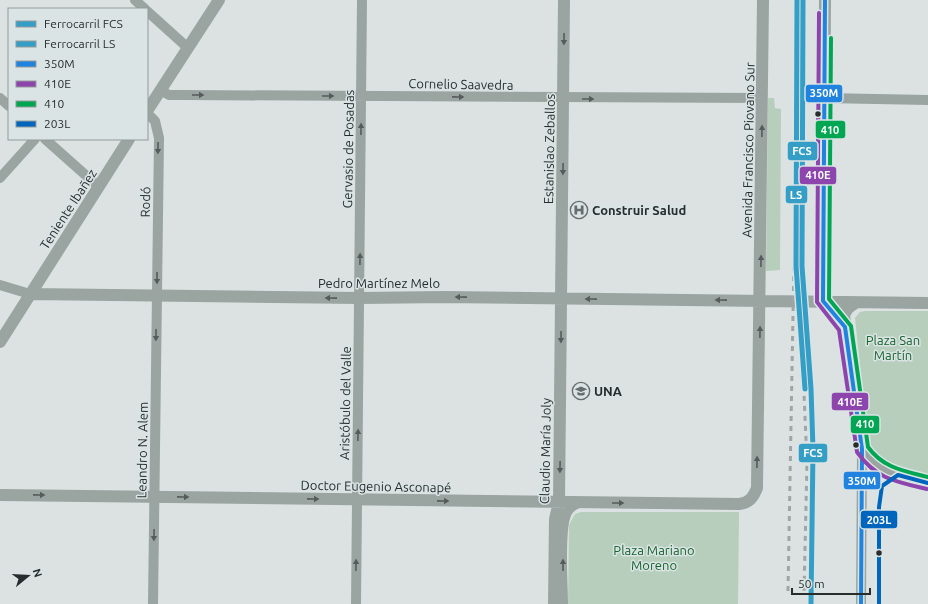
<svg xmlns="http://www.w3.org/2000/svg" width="928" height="604" viewBox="0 0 928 604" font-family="Ubuntu,sans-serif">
<rect width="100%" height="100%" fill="#dce2e2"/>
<path fill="#b6cebb" d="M768,98H774L775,108L781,109L780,270L766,271Z
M865,311H928V475C905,468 876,466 868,440L855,318L860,312Z
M581,512H739L738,604H568L569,525L575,514Z"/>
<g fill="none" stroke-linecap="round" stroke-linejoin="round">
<path stroke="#9aa4a1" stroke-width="10" d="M135,0L145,9
M147,11L188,48
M160,90L169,95H182L762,98
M0,98L9,106
M824,98L928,100
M147,113L155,121L159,138L153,604
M45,139L99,187
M0,178L35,139
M0,285L30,294
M356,604L362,0
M563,604C563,584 559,531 566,515C568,509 573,505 579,503
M861,604L862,449"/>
<path stroke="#9aa4a1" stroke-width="12" d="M147,111L219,0
M30,294L359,298L445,297L928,303
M823,301L825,0
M823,301L845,327
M855,303L848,308L844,315L862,449C879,476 899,476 928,483
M0,342L129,139
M0,495L739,504C749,503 753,498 757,488L763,0
M554,604L555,519L559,502L564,0"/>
<path stroke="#a0a6a6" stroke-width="3" stroke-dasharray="5 5" stroke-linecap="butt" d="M801,326L807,462L804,593
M788,591L794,259"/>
<defs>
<path id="bus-1" d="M825,0L823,301L845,327L862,449L861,604"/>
<path id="bus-2" d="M819,13L817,302L839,330L857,452C876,479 896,482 927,489"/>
<path id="bus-3" d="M831,38L829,299L851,326L868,447C883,468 904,471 928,477"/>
<path id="bus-4" d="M879,604V507L882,486L898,475L928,483"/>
</defs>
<use href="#bus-1" stroke="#dae4e4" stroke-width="7"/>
<use href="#bus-2" stroke="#dae4e4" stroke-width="7"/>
<use href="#bus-3" stroke="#dae4e4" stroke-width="7"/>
<use href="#bus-4" stroke="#dae4e4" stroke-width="7"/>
<use href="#bus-1" stroke="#2083df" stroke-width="4"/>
<use href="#bus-2" stroke="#8e44ad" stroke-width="4"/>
<use href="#bus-3" stroke="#00a651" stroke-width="4"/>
<use href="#bus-4" stroke="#0065bd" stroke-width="4"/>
<defs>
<path id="rail-1" d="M803,0L802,266L811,389L813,449L811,604"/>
<path id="rail-2" d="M797,0L796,266L805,389"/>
</defs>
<use href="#rail-1" stroke="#dae4e4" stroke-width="8"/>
<use href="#rail-2" stroke="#dae4e4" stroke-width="8"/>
<use href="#rail-1" stroke="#349ec6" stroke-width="5"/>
<use href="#rail-2" stroke="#349ec6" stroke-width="5"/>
</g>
<defs><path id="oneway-solid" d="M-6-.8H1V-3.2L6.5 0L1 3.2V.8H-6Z"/></defs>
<g fill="#565c5b">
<use href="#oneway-solid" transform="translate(564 39) rotate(91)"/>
<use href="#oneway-solid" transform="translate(198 95)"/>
<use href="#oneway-solid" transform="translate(328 96)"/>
<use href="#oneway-solid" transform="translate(458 97) rotate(1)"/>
<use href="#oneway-solid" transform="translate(588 99)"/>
<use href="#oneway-solid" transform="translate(361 129) rotate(-89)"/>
<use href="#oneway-solid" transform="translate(762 131) rotate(-89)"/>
<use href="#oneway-solid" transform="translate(158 148) rotate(91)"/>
<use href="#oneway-solid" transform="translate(563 169) rotate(91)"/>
<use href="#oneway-solid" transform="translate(360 259) rotate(-89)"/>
<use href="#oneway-solid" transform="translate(761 261) rotate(-89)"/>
<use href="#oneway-solid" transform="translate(157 278) rotate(90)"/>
<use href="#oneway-solid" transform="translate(461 297) rotate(-179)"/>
<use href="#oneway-solid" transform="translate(331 298) rotate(-179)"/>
<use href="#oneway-solid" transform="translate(591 299) rotate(-179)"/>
<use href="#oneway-solid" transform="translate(721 300) rotate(-179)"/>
<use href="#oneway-solid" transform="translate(760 332) rotate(-89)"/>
<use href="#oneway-solid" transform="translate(156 335) rotate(91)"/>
<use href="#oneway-solid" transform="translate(561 337) rotate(91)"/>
<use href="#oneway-solid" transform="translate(358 435) rotate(-89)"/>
<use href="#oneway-solid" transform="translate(757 462) rotate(-89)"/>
<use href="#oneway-solid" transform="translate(560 467) rotate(91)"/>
<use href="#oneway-solid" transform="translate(39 495) rotate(1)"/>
<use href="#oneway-solid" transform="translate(183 497) rotate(1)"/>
<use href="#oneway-solid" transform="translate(313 499) rotate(1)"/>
<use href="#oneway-solid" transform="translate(443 501) rotate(1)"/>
<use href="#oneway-solid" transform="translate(618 503)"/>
<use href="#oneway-solid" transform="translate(154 535) rotate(91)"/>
<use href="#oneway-solid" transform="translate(356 565) rotate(-89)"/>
<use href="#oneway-solid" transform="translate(563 565) rotate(-90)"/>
</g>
<defs>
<symbol id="hospital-ring" viewBox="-11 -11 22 22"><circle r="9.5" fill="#dae4e4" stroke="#676c6c" stroke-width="1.5"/><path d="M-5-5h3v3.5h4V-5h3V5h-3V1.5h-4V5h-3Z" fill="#676c6c"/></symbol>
<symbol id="university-ring" viewBox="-11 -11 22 22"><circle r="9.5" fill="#dae4e4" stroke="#676c6c" stroke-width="1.5"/><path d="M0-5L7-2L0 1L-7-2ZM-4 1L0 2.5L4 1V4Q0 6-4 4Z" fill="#676c6c"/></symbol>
</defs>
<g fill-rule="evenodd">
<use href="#hospital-ring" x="569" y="200" width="20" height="20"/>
<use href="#university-ring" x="571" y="381" width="20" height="20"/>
</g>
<g fill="#282c2c" stroke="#dae4e4" stroke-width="1.5">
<circle cx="818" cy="114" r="3.5"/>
<circle cx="856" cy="445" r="3.5"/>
<circle cx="879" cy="553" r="3.5"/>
</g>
<g text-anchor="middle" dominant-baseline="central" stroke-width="3" stroke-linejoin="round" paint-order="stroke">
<g font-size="13" fill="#282c2c" stroke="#dae4e4">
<text transform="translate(461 84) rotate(1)">Cornelio Saavedra</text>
<text transform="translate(348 149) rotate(-89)">Gervasio de Posadas</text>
<text transform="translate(549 149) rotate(-89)">Estanislao Zeballos</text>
<text transform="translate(748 150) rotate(-89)">Avenida Francisco Piovano Sur</text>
<text transform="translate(145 202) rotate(-89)">Rodó</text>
<text transform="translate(68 209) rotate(-57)">Teniente Ibañez</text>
<text x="379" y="283">Pedro Martínez Melo</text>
<text transform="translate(345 403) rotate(-89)">Aristóbulo del Valle</text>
<text transform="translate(142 450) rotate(-89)">Leandro N. Alem</text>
<text transform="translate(545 451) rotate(-89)">Claudio María Joly</text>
<text transform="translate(376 486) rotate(1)">Doctor Eugenio Asconapé</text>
</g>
<g font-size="13" font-weight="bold" fill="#282c2c" stroke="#dae4e4" text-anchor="start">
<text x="592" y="210">Construir Salud</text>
<text x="594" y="391">UNA</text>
</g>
<g font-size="13" fill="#18642d" stroke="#dae4e4">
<text x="893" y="340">Plaza San<tspan x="893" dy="15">Martín</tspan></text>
<text x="654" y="550">Plaza Mariano<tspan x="654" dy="15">Moreno</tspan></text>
</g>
</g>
<g stroke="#dae4e4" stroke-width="1.5">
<rect x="805" y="84" width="38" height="19" rx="4" fill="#2083df"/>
<rect x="815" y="120" width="31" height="19" rx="4" fill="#00a651"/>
<rect x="787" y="141" width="31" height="20" rx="4" fill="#349ec6"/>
<rect x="799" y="166" width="38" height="19" rx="4" fill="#8e44ad"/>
<rect x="785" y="185" width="23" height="19" rx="4" fill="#349ec6"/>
<rect x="831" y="392" width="38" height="19" rx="4" fill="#8e44ad"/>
<rect x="850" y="415" width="30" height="19" rx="4" fill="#00a651"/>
<rect x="798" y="443" width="30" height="20" rx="4" fill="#349ec6"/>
<rect x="843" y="471" width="38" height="19" rx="4" fill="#2083df"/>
<rect x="860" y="510" width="38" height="19" rx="4" fill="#0065bd"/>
</g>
<g font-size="11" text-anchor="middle" font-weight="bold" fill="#fff">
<text x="824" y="97">350M</text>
<text x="830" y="134">410</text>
<text x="802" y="155">FCS</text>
<text x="818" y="179">410E</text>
<text x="796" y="199">LS</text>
<text x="850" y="406">410E</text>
<text x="865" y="428">410</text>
<text x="813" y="457">FCS</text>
<text x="862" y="485">350M</text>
<text x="879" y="524">203L</text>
</g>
<rect x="8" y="8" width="140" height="132" fill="#dae4e4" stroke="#939a9a"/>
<rect x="16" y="21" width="20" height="6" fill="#349ec6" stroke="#939a9a"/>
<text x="44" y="28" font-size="12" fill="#282c2c">Ferrocarril FCS</text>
<rect x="16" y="41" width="20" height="6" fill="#349ec6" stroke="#939a9a"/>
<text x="44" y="48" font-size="12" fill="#282c2c">Ferrocarril LS</text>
<rect x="16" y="61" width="20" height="6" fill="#2083df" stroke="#939a9a"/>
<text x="44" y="68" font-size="12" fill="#282c2c">350M</text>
<rect x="16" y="81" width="20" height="6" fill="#8e44ad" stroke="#939a9a"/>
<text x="44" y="88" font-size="12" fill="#282c2c">410E</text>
<rect x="16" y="101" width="20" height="6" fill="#00a651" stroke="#939a9a"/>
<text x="44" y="108" font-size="12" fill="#282c2c">410</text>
<rect x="16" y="121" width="20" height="6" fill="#0065bd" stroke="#939a9a"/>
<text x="44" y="128" font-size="12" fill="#282c2c">203L</text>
<g transform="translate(28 576) rotate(72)" stroke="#dae4e4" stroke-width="3" paint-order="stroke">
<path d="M0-3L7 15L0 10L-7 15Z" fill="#282c2c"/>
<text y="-6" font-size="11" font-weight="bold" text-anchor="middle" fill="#282c2c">N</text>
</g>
<path d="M792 588v6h78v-6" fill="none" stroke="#282c2c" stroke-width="2"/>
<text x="798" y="588" font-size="12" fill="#282c2c" stroke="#dae4e4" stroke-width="3" paint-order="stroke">50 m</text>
</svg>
